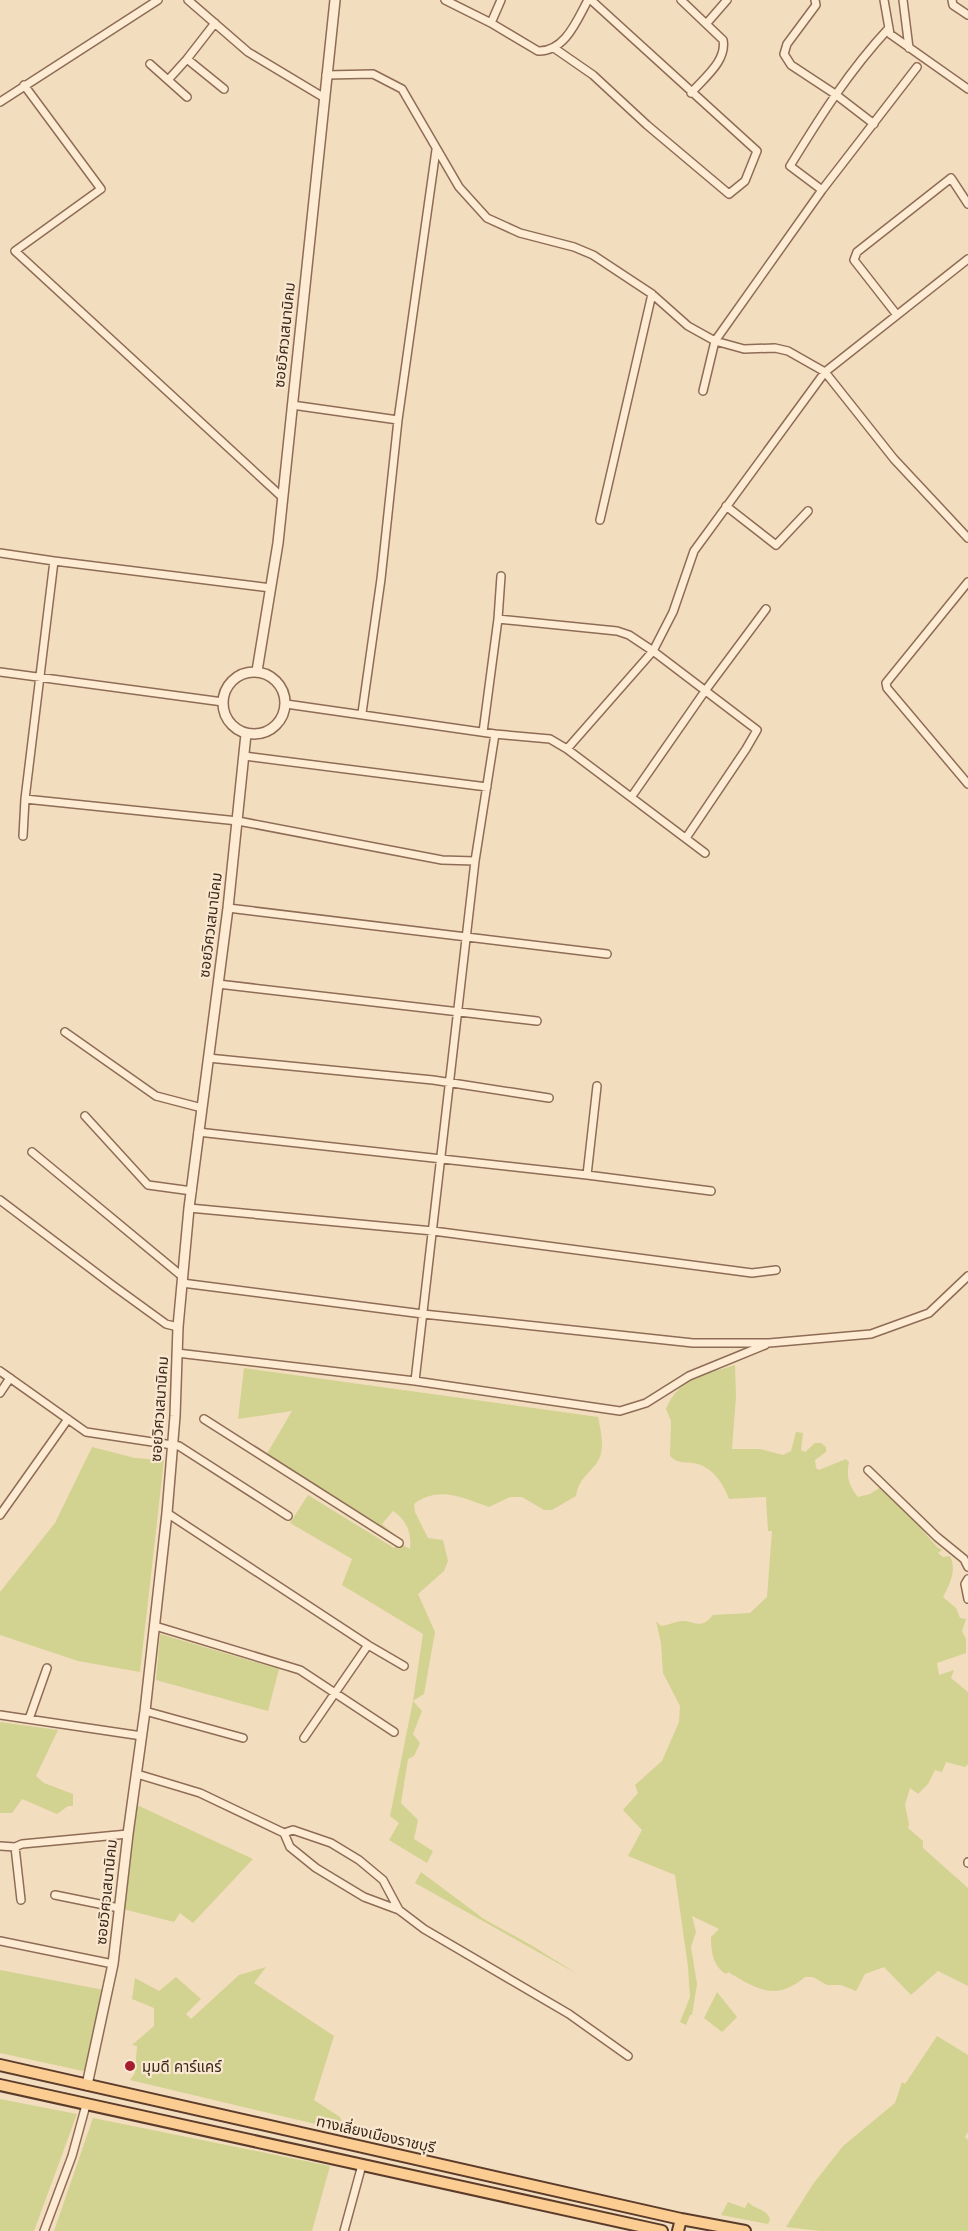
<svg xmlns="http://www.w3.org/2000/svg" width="968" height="2231" viewBox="0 0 968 2231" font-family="'Libre Baskerville','Noto Sans Thai',serif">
<rect width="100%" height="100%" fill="#f3ddbf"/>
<path fill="#d2d291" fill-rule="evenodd" d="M735,1365L736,1396L732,1449H760L783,1455L791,1451L796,1432L803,1433L801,1450L805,1452L815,1443H821L826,1447V1452L815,1460L816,1468L819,1470L846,1459L849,1462C846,1477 849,1486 858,1497L870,1494L881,1487L918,1525L937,1547L942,1550L938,1553L943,1557L950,1556C957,1570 950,1584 943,1597L956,1608L960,1618L966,1619L962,1631L966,1639V1653L937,1663L939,1675L954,1670L951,1678L968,1692V1764L965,1767L946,1762L942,1772L935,1770L928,1784L918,1794L910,1788L905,1805L909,1824L908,1828L923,1841V1848L968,1888V1986L938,1971L911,1995L884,1967L865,1974L856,1991L841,1985H827L813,1977H805C775,2002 757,1989 728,1972L726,1974C713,1966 711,1952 711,1937L719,1929L692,1916L696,1932L691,1947L697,1984L692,2015H690L686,2025L680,2022L690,1997L688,1967L675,1875L628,1856L642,1830L623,1810L638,1793L635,1785L662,1761L679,1722L680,1706L663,1673L661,1643L656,1621L661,1626C668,1625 675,1622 681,1621C695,1620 700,1631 713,1615L750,1613L767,1597L772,1531H768L766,1497L729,1499C724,1485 714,1469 698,1464C688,1461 678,1465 670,1456L671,1421L666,1409C679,1377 706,1374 735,1365Z
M244,1368L598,1417C601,1432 606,1451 596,1464C586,1476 578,1481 576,1496L552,1510H544L522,1497H510L489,1507C463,1498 439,1485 414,1504L415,1512L428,1538L443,1540L448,1561L444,1571L418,1594L435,1632L424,1694L413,1701L422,1711L413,1734L420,1743L414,1756L408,1759L401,1803L418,1820L414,1839L433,1851L427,1863L389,1840L399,1823L390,1816L413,1701L423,1634L342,1585L352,1559L290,1523L308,1495L394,1548L399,1543L265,1457L292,1411L238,1419ZM393,1511C406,1519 412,1533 410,1549L399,1543L400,1539L382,1524Z
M92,1447L135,1458L164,1460L140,1672L78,1661L0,1635V1592L55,1523Z
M160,1634L279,1669L268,1711L156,1680Z
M0,1722L58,1730L36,1776L44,1783L73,1794V1806H68L57,1814L22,1799L12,1813H0Z
M137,1805L253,1859L193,1923L180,1913L174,1922L123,1909Z
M421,1872L484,1919L531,1945L579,1975L415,1883Z
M266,1967L254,1983L334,2036L314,2100L340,2117L344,2128L324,2126L130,2080L135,2073L137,2046L132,2045L154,2026V2008L132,1999L135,1978L159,1991L176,1977L201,1999L186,2014L191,2019L239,1975Z
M0,1970L104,1990L87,2066L83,2071L0,2053Z
M717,1992L737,2017L722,2032L704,2018Z
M937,2036L968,2055V2132L965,2137L968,2140V2231H820L786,2227L813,2184L843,2146L895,2103L902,2082L905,2084Z
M0,2099L77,2114L34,2231H0Z
M93,2118L330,2166L312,2231H54Z
M728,2202L745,2208L748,2202C755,2210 766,2208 770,2219L768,2224L721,2215Z"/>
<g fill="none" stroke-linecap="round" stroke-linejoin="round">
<defs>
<path id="minor" d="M188,0L248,52L323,97
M445,0L491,23L538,51C565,52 577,20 588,0
M681,0L723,40C727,61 704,78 691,93
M815,0L816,5L787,44L784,54L791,65L835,94L874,124
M884,0L890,34L968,89
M903,0L909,48
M952,0L953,5L968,15
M491,23L501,0
M707,23L727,0
M554,48L593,75L647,125L729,194L745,181L757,151L591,0
M187,59L224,89
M150,64L187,97
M326,75L373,74L402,89L459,187L487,218L520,233L574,247L593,255L652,294L688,326L715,341L744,349L775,348L788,351L825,372L894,459L968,538
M168,80L187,59L215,23
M24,85L101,189L15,251L282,497
M0,102L158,0
M822,190L790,166C820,117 849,71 889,28
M897,315L854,260L857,252L951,178L968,204
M703,391L715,341L822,190L917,67
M292,405L398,420
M726,506L776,545L808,511
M600,520L652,294
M0,553L54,561
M968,582L886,683L887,688L968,784
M498,619L617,631L629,635L653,651L757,730L746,749L686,838
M0,672L223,702
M286,704L495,734L550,739L567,749L705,853
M362,713L381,579L398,420L436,150
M483,732L498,619L501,576
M567,749L653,651L673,612L694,551L825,372L968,259
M244,756L487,787
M632,796L705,691L766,609
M25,799L238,821L442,860L475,861
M23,836L25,799L54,561L271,588
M228,908L607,954
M218,984L537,1021
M65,1032L156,1096L202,1108
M208,1058L433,1080L549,1098
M85,1116L148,1185L192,1191
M198,1132L587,1175L711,1191
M32,1152L183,1277
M587,1175L597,1086
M0,1200L115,1287L166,1324L178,1327
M189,1208L433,1231L752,1273L776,1270
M182,1283L423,1314L693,1343H769L871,1334L929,1313L968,1276
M177,1353L415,1381L620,1411L646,1403L689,1376L765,1345
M0,1371L86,1432L179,1446L288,1516
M415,1381L475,861L495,734
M0,1393L10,1378
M204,1419L399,1543
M868,1470L937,1537L964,1559L968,1567
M167,1513L368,1645L304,1738
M0,1515L68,1419
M968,1579L965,1584L968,1599
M155,1626L300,1670L394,1732
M368,1645L404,1666
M145,1711L243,1738
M0,1715L142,1736
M29,1719L47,1668
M137,1774L200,1793L284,1833L290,1847L316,1868L364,1897L399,1910L424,1929L569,2014L628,2056
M284,1833L293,1830L331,1843L359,1860L383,1880L399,1910
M0,1846L15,1847L22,1844L128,1834
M15,1847L21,1900
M968,1862V1863
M55,1895L119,1908
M0,1941L113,1964
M44,2231L72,2156L86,2105
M344,2231L362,2165"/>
<path id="tertiary" d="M257,671L278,543L335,0
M223 703a31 31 0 1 1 62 0a31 31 0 1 1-62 0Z
M87,2085L113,1964L128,1834L145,1711L167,1513L175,1416L178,1327L189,1208L228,908L246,734"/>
<path id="primary" d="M0,2065L681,2219L745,2231
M0,2085L662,2231
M678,2231L681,2219"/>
</defs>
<use href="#minor" stroke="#8e6c55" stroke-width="10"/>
<use href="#tertiary" stroke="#8e6c55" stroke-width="12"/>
<use href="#primary" stroke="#5b3b2a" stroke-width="14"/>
<use href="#minor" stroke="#fdebd3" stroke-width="7"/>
<use href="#tertiary" stroke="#fdebd3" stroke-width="9"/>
<use href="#primary" stroke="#fbcd92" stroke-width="10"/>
</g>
<circle fill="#a41e2f" stroke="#f9e8cf" stroke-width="2" cx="130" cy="2066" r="6"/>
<g text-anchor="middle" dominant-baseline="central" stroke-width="4.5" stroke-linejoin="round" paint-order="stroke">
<g font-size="15" fill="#3b271b" stroke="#f9e8cf">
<text transform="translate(284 335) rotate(-84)">ซอยวิศวเสนานิคม</text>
<text transform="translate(210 925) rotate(-83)">ซอยวิศวเสนานิคม</text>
<text transform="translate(159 1409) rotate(-86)">ซอยวิศวเสนานิคม</text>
<text transform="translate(106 1892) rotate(-84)">ซอยวิศวเสนานิคม</text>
<text transform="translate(376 2134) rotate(13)">ทางเลี่ยงเมืองราชบุรี</text>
</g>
<g font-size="15" fill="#3b271b" stroke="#f9e8cf" text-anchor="start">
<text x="142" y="2066">มุมดี คาร์แคร์</text>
</g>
</g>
</svg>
